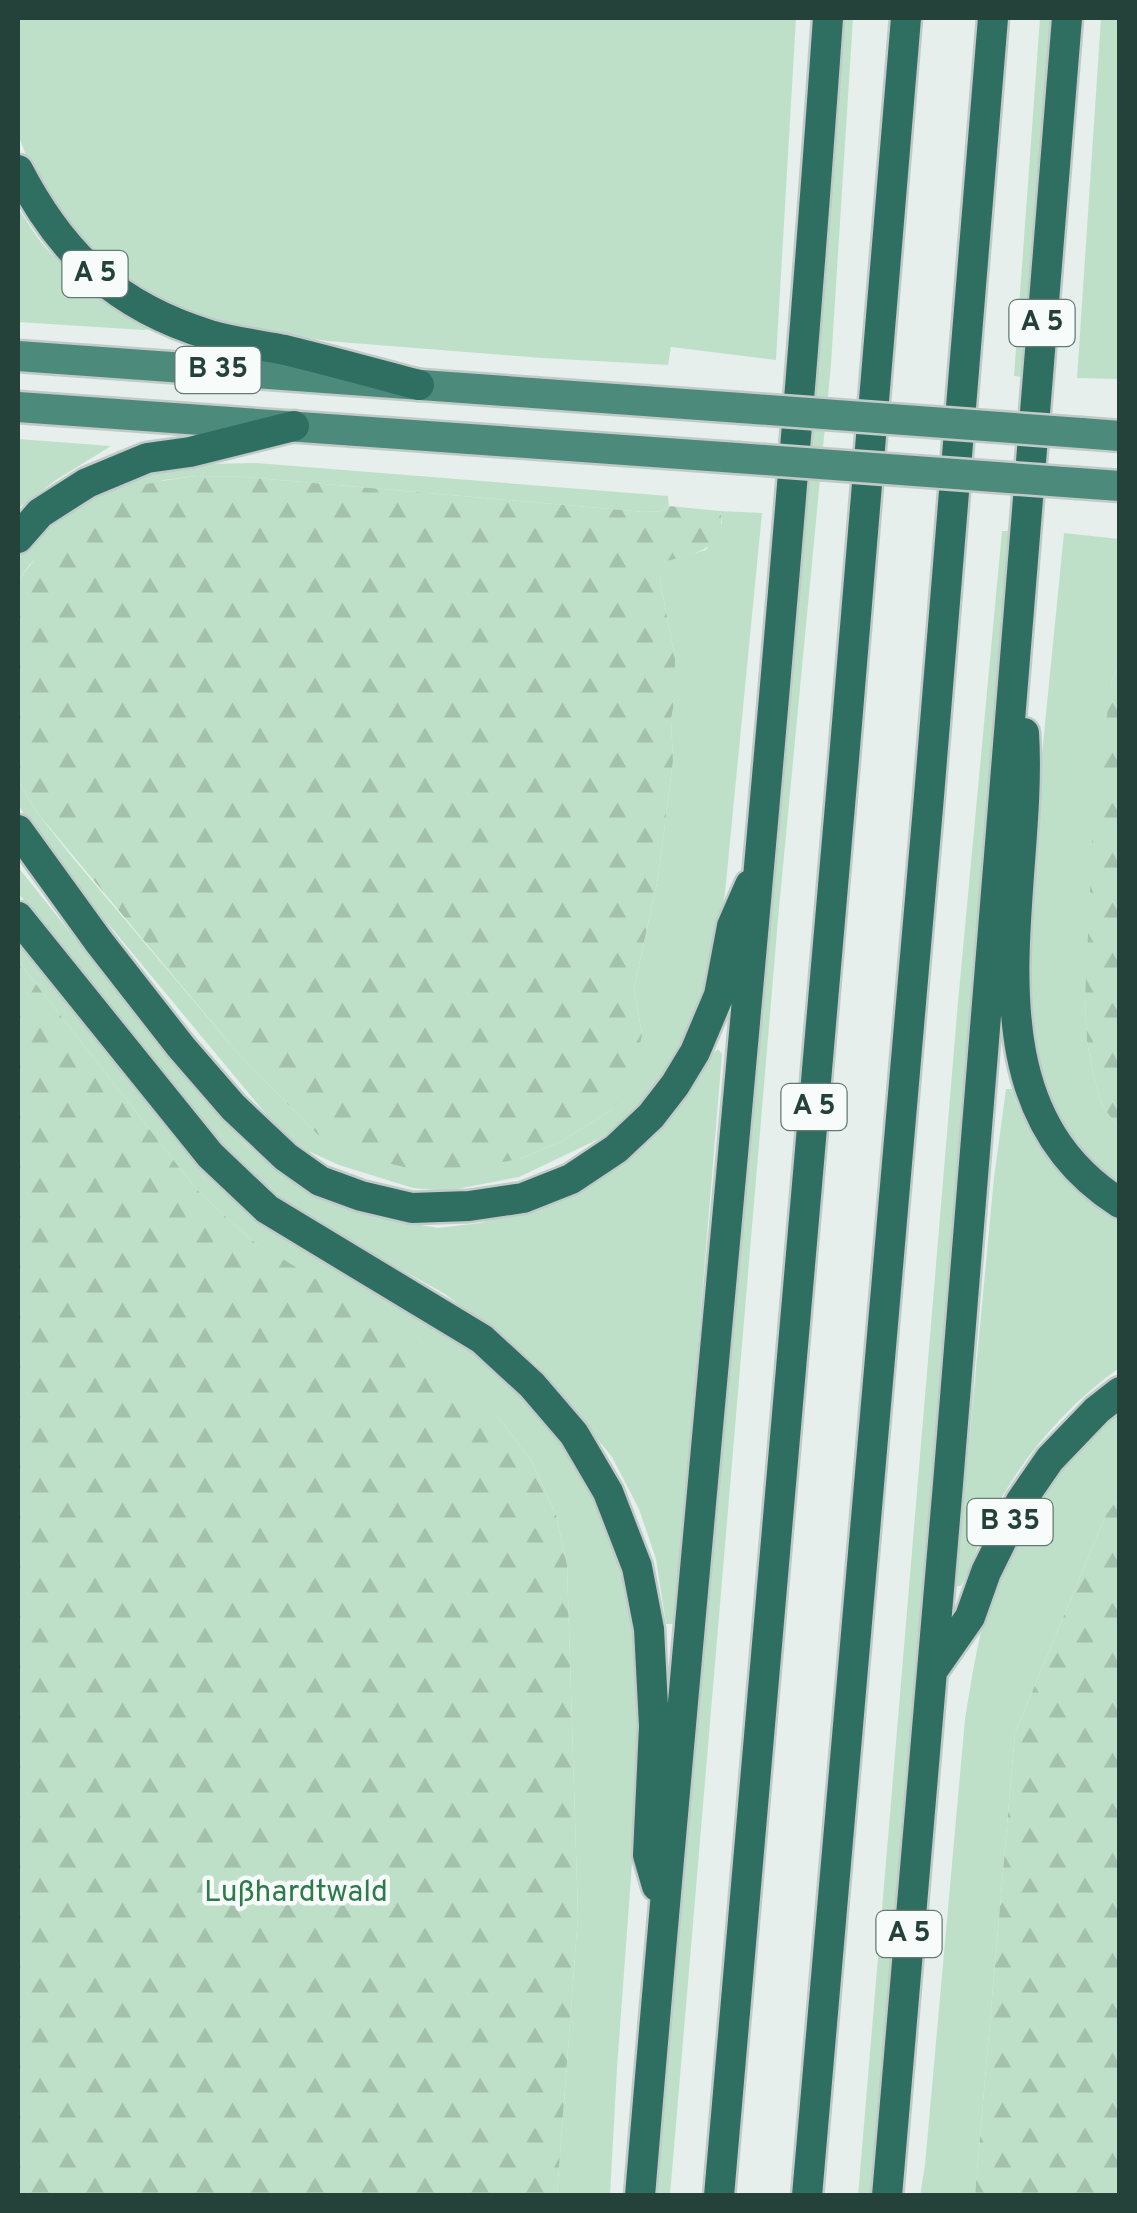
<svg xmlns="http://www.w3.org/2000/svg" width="1137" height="2213" viewBox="0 0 1137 2213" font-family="Overpass,sans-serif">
<defs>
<pattern id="forest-firs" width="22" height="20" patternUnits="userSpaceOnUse" patternTransform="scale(2.5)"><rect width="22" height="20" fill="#bfe0c8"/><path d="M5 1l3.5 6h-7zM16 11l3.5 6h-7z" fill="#a4c1ad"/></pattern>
</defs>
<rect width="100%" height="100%" fill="#e6efeb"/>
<path fill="#bfe0c8" d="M18,18H796L776,360L671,347L668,365L542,358L327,341L229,325L190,312L152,296L119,275L88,251L36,182L18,134Z
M842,18H853L831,364L779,908L670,2195L655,2196L679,1890Z
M1040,18H1056L1030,378L1014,376Z
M1101,18H1119V379L1077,378Z
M18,208C27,221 35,236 46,248C77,283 115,309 157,328L144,330L18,322Z
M18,439L111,446L56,480L18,509Z
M256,463L668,496L669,506L662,511L645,512L246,477L196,476L164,480L112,497L30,564L18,581V559L46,524L70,507L140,473L201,464Z
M720,511L762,513L725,893L713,964L700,1008L661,1079L632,1114L601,1138L519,1177L446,1191L413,1188L339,1165L308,1151L280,1131L61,867L30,825L18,804V780L35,810L72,857L236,1051L317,1134L520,1159L562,1141L613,1109L642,1035L634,988L658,878L673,761L671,720L675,697V658L660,581L663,562L706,550L722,523Z
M1002,531H1015L870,2195L858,2196L958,1002Z
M1064,533L1119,539V665L1112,681L1085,1000L1087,1041L1093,1074L1102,1105L1119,1129V1182L1105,1174L1074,1139L1050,1103L1026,1035L1023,983L1039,784Z
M18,867L202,1098L246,1144L301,1188L330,1203L399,1221L438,1228L480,1223L521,1211L623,1161L645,1146L662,1129L685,1099L711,1055L718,1049L722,1054L675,1624H666L656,1559L639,1509L612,1457L536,1364L445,1294L323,1226L272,1193L219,1144L18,893Z
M18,942L172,1135L216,1185L264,1226L426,1317L479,1354L531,1401L556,1430L593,1490L617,1544L645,1685L617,2068L610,2195H557L578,1916L567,1565L556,1515L532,1462L499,1418L313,1279L251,1240L197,1190L18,961Z
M1006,1089H1012C1028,1144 1072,1189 1119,1219V1368C1063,1408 1015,1465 985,1529C976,1548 972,1568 961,1586H957L956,1579L994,1178Z
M1119,1411V1497L1106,1515L1015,1733L975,2195L920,2196L925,2165L965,1719C973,1671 980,1622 997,1577C1002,1565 1010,1554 1015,1543C1045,1488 1072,1451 1119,1411Z"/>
<path fill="url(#forest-firs)" d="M196,476L246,477L645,512L662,511L669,506L720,511C729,550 692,554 664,562L660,581L675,658V697L671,720L673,761L658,878L634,988L642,1035L631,1085L613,1109L562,1141L520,1159L473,1167L412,1169L363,1157L317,1134L236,1051L35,810L18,780V581C42,548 74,517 111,497C137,483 168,480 196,476Z
M1119,665V1129L1102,1105L1093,1074L1087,1041L1085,1000L1094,803L1112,681Z
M18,961L197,1190L251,1240L410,1336L499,1418L532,1462L556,1515L567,1565L578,1916L557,2195H18Z
M1119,1497V2195H975L1015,1733L1106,1515Z"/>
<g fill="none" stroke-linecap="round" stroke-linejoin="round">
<defs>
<path id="trunk" d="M18,356L741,408
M18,407L737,458
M1081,433L1120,436
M1078,483L1120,486"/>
<path id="motorway" d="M18,170C62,255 117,307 210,335C234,342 260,345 285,350C330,361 374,373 419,385
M18,538L40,513L87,483L147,458L190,452L294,426
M1024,733C1034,889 957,1100 1120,1203
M18,830L99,942L181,1047L233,1107L286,1157L320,1181L361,1196L412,1208L469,1206L523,1198L571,1179L616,1149L651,1116L675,1085L695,1052L719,995L732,926L750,885
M18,917L210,1155L267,1209L482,1339L532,1385L574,1434L608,1492L637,1567L649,1629L654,1726L648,1855L657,1886
M933,1670L970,1617L986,1572L1021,1501L1050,1459L1097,1410L1120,1392
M640,2196C700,1469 777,744 828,18
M719,2196L843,771L906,18
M807,2196L929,796L993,18
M887,2196L948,1484L1067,18"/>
</defs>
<use href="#trunk" stroke="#c2cac8" stroke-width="35"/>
<use href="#motorway" stroke="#c2cac8" stroke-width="35"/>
<use href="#trunk" stroke="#4c8a7c" stroke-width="30"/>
<use href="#motorway" stroke="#2f6f62" stroke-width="30"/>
<defs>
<path id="trunk-bridge" d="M741,408L1081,433
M737,458L1078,483"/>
</defs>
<use href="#trunk-bridge" stroke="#c2cac8" stroke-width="35" stroke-linecap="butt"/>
<use href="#trunk-bridge" stroke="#4c8a7c" stroke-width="30"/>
</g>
<g text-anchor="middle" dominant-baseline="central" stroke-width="9" stroke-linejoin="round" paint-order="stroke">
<g fill="#f7fbf9" stroke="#637a73" stroke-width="2.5">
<rect x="62.5" y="251" width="65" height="46" rx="8"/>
<rect x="1009.5" y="300" width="65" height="46" rx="8"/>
<rect x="175.5" y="347" width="85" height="46" rx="8"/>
<rect x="781.5" y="1084" width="65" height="46" rx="8"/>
<rect x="967.5" y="1499" width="85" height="46" rx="8"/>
<rect x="876.5" y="1911" width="65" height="46" rx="8"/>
</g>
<g font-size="28" font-weight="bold" fill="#24423a">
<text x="95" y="274">A 5</text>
<text x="1042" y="323">A 5</text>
<text x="218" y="370">B 35</text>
<text x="814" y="1107">A 5</text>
<text x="1010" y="1522">B 35</text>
<text x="909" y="1934">A 5</text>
</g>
<g font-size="30" fill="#2d7a4b" stroke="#f7fbf9">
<text x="296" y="1893">Lußhardtwald</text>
</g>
</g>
<rect width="1137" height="2213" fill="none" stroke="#24423a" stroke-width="40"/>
</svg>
